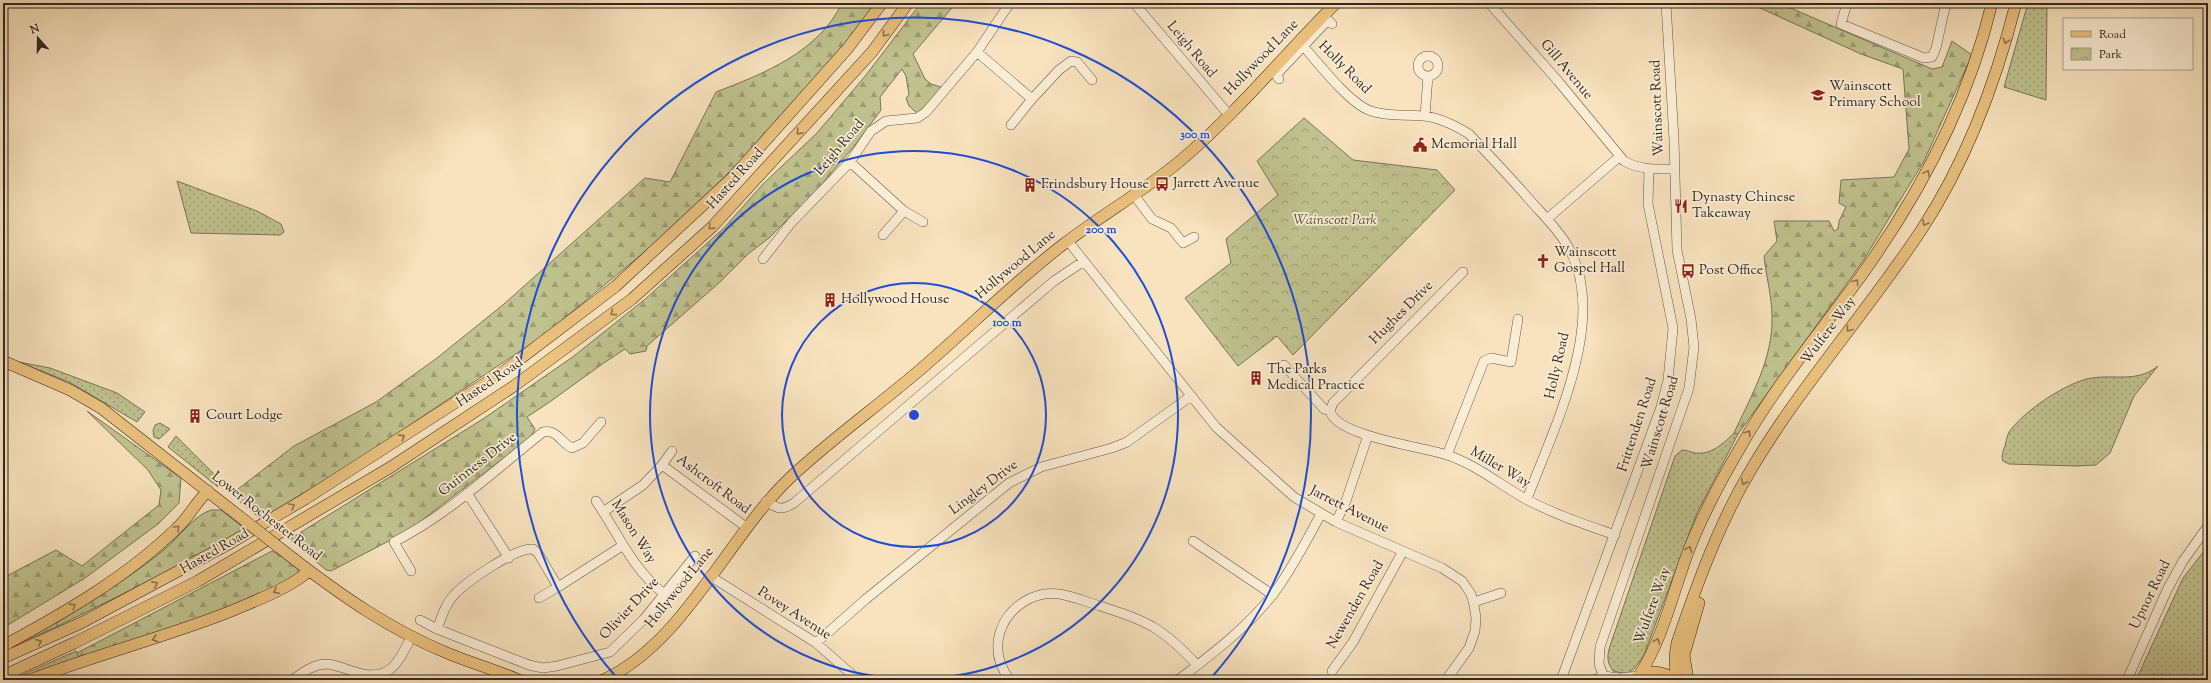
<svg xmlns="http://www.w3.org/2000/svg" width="2211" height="683" viewBox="0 0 2211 683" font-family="'Sorts Mill Goudy',serif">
<defs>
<pattern id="grass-dots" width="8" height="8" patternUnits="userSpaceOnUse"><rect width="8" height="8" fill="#c0c38f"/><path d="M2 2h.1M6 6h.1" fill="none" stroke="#9d9e74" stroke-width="1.8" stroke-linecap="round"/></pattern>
<pattern id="forest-firs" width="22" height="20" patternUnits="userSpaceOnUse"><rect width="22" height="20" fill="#c0c38f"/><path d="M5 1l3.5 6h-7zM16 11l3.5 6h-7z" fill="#9d9e74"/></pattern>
<pattern id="park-crowns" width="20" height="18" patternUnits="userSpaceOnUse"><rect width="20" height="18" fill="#c0c38f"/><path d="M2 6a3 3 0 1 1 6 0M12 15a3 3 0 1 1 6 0" fill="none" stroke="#9d9e74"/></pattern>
</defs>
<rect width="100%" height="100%" fill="#f8e3be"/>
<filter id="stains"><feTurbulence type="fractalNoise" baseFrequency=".005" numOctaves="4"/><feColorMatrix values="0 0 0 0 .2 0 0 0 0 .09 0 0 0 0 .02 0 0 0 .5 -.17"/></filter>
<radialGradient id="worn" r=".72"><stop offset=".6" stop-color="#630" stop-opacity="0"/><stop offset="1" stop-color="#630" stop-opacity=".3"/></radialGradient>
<path fill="url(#grass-dots)" stroke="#797558" d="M2028,3H2047L2046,100L2004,87Z
M177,181L257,211L281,224L284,232L280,235L191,233Z
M19,362L50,368L117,393L145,412L137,422L69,382Z
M2158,366L2134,396L2110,453L2096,465L2076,466L2009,464L2003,461C2001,456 2003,451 2005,446C2006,441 2007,436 2009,432C2024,411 2063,385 2087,379C2113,373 2136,384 2158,366Z
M160,423L170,429L159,439L154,437L153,431L155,425Z
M1734,433L1738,434L1697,513L1644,655L1635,668L1627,674L1613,671C1606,661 1607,655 1611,643L1675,456L1682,450C1687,450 1691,452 1695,453C1711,455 1723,444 1734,433Z
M176,436L213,473L218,487L168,447Z
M198,517C168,557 99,596 56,623L58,626L20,643L19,641L151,557Z
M2208,546V680H2136L2183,578Z
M76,651L79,658L21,680H11Z"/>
<path fill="url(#forest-firs)" stroke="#797558" d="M842,3H877L837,55L773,128L677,225L544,335L362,457L261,519L234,497L238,489L294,446L376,402L437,358L504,304L645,178L670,182L716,92C763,74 819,52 842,3Z
M921,3H956L913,54L925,79L931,84L941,87C935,98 929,107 917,113L909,106L906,98L909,95L906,76L902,69L880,97L881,110L855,145L816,191L769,238L748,254L720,282L647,346L646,351L630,354L625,349C591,370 561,396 527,417L535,429L531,437L408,531L331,571L326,570L290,539L483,419L574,356L644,300L724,228L763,184L817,133L866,75Z
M1749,3H1779L1932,69L1942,67L1952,41L1972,55L1924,161L1863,261L1738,434L1734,433C1751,396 1773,359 1772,317C1772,297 1766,276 1764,256L1777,241L1774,221H1829L1834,231L1838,229L1839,221L1846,207L1839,203L1841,180L1894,177L1909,149L1903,69L1861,54Z
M87,411L181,478L179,503L158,524L85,578L3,628V578L56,550L82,566L159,505L161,490L148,470Z
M211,510H221L245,529L151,580L58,626L56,623C93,600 131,577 165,549C179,537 193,516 211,510Z
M272,551L293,562L298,568L297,579L204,619L79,658L77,653Z"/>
<path fill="url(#park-crowns)" stroke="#797558" d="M1304,118L1353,160L1437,170L1455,190L1293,355L1277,336L1238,366L1185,298L1231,263L1226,239L1278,195L1257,161Z"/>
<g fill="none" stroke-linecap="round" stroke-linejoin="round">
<defs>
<path id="minor" d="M1134,3L1229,115
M1489,3L1558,81L1624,161C1640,170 1656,169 1674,169
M1847,3L1841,24L1924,58L1932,57L1936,48L1946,3
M1299,41C1315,59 1349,104 1371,111C1388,117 1405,114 1423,116C1438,117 1456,126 1469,134C1489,155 1509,176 1528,198C1541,213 1557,228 1567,245C1611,317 1553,429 1527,499
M977,52L1032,99L1011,125
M1418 66a10 10 0 1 1 20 0a10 10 0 1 1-20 0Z
M1279,79L1276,75L1328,20L1332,24
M1032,99L1059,70L1071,61L1077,62L1092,80
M1425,116L1428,76
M850,162L904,211L883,235
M1134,195L1152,219L1171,228L1183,243L1194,237
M904,211L923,222
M1547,219L1619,157
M1068,241L1216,427L1294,497L1336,522L1442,568L1462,581L1471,594L1474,605L1476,618L1475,631L1469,648L1446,680
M763,259L791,223L850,162L871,131L886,121L917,118L926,112L977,52L1010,3
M1284,365L1324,409L1330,411C1337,437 1425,447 1447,455C1475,464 1499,484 1524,498C1553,514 1584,524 1615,535
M1330,411L1333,403L1463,272
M1447,455L1484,361L1491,358L1511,362L1518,319
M662,465L672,451
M467,493L509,558
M596,501C619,535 631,567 664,594
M766,501C778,509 781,511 794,503L1054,281L1084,261
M603,512L643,485L662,465L746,527
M1336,522L1346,501L1368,435
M1193,541L1273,595
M411,571L394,542C449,514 495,470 543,432C557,429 561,443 572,448L583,443L601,422
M710,576L816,643L858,680
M539,598L558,587
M1474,602L1501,593
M420,620L437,629C442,617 445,604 454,595C466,582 516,547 533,549L538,553L558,587L622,546
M437,629L529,665L543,668L557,666L610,652L644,619L695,556
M816,643L866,599L1009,483L1041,467L1112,448L1127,442L1191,396
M1332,671L1353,642L1403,551
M1604,676L1619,678L1639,676
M292,680C302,673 312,665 325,664C334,664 343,668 352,671C387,683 397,667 411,637
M1010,680C999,666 995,649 1000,632C1008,607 1033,591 1059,594C1073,596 1087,602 1100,606C1118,612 1137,617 1153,627C1170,637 1184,651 1197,665
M1178,680C1211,655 1248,627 1274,593C1292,569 1306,541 1321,514
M1561,680L1661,407L1668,380L1673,328L1648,204L1649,169
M1595,680L1603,675
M1605,680L1599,664L1600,647L1689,388L1694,347L1691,319L1677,250L1674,140L1666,3
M2127,680L2167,590L2183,561L2208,526"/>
<path id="major" d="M3,361L70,390L101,408L230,509
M294,559C342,596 391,630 447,653C471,663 496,670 519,680
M3,646C64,613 127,577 177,528C189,517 196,502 208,491
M3,658L81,623L227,545L305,499L503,372L616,286L733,177L848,48L882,3
M3,676L74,643L198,581L391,467L514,386L632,299L712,227L872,52L908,3
M1639,676C1663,638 1672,596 1687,555C1701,517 1720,482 1740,448C1776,384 1824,328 1866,269C1923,188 1969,100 1992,3
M1637,677C1649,669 1664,671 1675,680
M30,680C97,654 167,637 234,610C259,599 288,589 309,571
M603,680C685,643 728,535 793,475C834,437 879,405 921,369C970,327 1014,282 1065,243C1103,214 1144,191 1180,161C1237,113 1284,55 1336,3
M1676,680L1675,656L1677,643C1697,584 1720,521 1752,468C1802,384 1868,311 1922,229C1967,160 1996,82 2016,3
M1688,680L1684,655L1699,603"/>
</defs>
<use href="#minor" stroke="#645648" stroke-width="10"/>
<use href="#major" stroke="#322721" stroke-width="12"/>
<use href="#minor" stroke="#faedd5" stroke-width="9"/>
<use href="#major" stroke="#ecc27f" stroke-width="11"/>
<defs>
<path id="major-bridge" d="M230,509L294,559"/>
</defs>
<use href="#major-bridge" stroke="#322721" stroke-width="12" stroke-linecap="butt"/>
<use href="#major-bridge" stroke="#ecc27f" stroke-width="11"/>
</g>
<defs><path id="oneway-chevron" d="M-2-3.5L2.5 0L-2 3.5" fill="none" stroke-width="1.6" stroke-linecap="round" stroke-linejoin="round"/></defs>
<g stroke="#8f7450">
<use href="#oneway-chevron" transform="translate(885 34) rotate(127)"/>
<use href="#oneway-chevron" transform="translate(2006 41) rotate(107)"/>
<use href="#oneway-chevron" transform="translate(799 132) rotate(132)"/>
<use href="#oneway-chevron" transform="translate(1927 173) rotate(-62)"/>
<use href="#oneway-chevron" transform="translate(1925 223) rotate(121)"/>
<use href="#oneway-chevron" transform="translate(711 227) rotate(136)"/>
<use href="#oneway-chevron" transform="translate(1856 282) rotate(-54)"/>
<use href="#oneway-chevron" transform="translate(613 313) rotate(143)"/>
<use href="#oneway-chevron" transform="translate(1849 329) rotate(127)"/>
<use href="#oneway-chevron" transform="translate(1748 433) rotate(-58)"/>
<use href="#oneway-chevron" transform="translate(402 437) rotate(-33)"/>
<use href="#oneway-chevron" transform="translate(1744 482) rotate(117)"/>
<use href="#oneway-chevron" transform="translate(292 506) rotate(-31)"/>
<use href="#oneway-chevron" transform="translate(177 528) rotate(-45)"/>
<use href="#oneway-chevron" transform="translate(1689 549) rotate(-68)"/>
<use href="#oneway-chevron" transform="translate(155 584) rotate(-28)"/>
<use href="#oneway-chevron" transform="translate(276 591) rotate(154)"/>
<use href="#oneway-chevron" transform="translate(73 606) rotate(-32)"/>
<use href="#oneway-chevron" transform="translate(155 639) rotate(163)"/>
<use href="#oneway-chevron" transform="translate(1657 641) rotate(-69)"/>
<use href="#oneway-chevron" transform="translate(39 642) rotate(-24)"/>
</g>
<g fill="none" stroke="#1d4ed8" stroke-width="2">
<circle cx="914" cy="415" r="132"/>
<circle cx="914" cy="415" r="264"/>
<path d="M617 678A397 397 0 1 1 1211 678"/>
</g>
<defs>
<symbol id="school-bare" viewBox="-9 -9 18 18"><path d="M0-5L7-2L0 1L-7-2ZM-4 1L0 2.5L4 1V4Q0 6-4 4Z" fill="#8f2418" stroke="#faedd5" stroke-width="2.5" paint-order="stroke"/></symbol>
<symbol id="civic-bare" viewBox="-9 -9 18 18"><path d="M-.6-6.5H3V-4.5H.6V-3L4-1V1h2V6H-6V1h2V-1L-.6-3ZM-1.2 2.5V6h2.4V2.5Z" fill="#8f2418" stroke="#faedd5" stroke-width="2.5" paint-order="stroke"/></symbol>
<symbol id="bus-bare" viewBox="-9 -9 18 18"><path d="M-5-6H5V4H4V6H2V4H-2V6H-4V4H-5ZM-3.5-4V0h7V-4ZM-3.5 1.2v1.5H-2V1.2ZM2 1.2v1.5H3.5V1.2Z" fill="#8f2418" stroke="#faedd5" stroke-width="2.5" paint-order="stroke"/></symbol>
<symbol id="building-bare" viewBox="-9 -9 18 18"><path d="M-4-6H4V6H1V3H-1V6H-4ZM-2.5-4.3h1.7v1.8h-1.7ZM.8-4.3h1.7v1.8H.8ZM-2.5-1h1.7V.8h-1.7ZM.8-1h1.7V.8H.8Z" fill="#8f2418" stroke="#faedd5" stroke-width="2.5" paint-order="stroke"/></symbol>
<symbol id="restaurant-bare" viewBox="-9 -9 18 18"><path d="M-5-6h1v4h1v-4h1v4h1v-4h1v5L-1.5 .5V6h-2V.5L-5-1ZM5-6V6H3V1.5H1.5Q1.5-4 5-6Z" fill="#8f2418" stroke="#faedd5" stroke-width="2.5" paint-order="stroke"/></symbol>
<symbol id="church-bare" viewBox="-9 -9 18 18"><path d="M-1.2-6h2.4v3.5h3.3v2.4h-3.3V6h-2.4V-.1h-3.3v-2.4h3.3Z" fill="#8f2418" stroke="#faedd5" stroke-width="2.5" paint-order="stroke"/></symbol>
</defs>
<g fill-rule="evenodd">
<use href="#school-bare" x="1808" y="85" width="20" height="20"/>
<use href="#civic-bare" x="1410" y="135" width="20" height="20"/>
<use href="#bus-bare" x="1152" y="174" width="20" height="20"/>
<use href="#building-bare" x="1020" y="175" width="20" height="20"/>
<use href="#restaurant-bare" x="1671" y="196" width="20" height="20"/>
<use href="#church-bare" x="1533" y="251" width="20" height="20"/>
<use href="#bus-bare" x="1678" y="261" width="20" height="20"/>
<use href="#building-bare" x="820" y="290" width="20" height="20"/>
<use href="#building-bare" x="1246" y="368" width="20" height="20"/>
<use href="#building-bare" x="185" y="406" width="20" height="20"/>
</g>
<g text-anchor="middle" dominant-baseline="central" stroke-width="3.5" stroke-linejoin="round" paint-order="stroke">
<g font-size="14" fill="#322721" stroke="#faedd5">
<text transform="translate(1191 50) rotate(50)">Leigh Road</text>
<text transform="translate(1262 58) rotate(-46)">Hollywood Lane</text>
<text transform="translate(1344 68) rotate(45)">Holly Road</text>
<text transform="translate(1566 70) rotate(50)">Gill Avenue</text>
<text transform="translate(1658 108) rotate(-92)">Wainscott Road</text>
<text transform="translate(840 148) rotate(-50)">Leigh Road</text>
<text transform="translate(736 179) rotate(-48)">Hasted Road</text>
<text transform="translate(1016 265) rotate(-40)">Hollywood Lane</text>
<text transform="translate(1402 313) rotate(-45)">Hughes Drive</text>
<text transform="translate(1829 331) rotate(-53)">Wulfere Way</text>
<text transform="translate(1558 366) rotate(-77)">Holly Road</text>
<text transform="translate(490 383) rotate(-34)">Hasted Road</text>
<text transform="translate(1661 423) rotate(-73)">Wainscott Road</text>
<text transform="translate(1638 425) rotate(-72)">Frittenden Road</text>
<text transform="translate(478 465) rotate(-38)">Guinness Drive</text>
<text transform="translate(1500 468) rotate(30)">Miller Way</text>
<text transform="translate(713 485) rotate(37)">Ashcroft Road</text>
<text transform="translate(984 488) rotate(-37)">Lingley Drive</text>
<text transform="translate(1349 510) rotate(27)">Jarrett Avenue</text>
<text transform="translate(266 517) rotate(38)">Lower Rochester Road</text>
<text transform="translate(633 532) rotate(58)">Mason Way</text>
<text transform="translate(215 552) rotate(-30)">Hasted Road</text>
<text transform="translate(680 588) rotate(-51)">Hollywood Lane</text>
<text transform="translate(2151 595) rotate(-64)">Upnor Road</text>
<text transform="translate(1356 605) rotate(-60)">Newenden Road</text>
<text transform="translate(1653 606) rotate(-70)">Wulfere Way</text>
<text transform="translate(630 609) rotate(-47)">Olivier Drive</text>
<text transform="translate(794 614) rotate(33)">Povey Avenue</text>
</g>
<g font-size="14" fill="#322721" stroke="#faedd5" text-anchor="start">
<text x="1829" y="87">Wainscott<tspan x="1829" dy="16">Primary School</tspan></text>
<text x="1431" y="145">Memorial Hall</text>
<text x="1173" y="184">Jarrett Avenue</text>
<text x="1041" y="185">Frindsbury House</text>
<text x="1692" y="198">Dynasty Chinese<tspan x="1692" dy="16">Takeaway</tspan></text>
<text x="1554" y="253">Wainscott<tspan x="1554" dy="16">Gospel Hall</tspan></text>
<text x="1699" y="271">Post Office</text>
<text x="841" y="300">Hollywood House</text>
<text x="1267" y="370">The Parks<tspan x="1267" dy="16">Medical Practice</tspan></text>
<text x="206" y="416">Court Lodge</text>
</g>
<g font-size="14" font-style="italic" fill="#564e3c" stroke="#faedd5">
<text x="1335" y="221">Wainscott Park</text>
</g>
</g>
<circle cx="914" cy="415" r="6" fill="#1d4ed8" stroke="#faedd5" stroke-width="2"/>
<g font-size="12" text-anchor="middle" font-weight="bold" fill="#1d4ed8" stroke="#faedd5" stroke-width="3.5" stroke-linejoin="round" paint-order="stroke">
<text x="1195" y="138">300 m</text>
<text x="1101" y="233">200 m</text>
<text x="1007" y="326">100 m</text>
</g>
<rect width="2211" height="683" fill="none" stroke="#f8e3be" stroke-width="16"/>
<rect x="4" y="4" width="2203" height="675" fill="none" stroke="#322721" stroke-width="2"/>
<rect x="8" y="8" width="2195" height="667" fill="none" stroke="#322721"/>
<rect x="2063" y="18" width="130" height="52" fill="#faedd5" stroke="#aa9e8d"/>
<rect x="2071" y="31" width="20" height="6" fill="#ecc27f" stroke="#aa9e8d"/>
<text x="2099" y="38" font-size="12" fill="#322721">Road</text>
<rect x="2071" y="48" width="20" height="12" fill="url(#park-crowns)" stroke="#aa9e8d"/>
<text x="2099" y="58" font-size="12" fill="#322721">Park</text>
<g transform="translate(38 38) rotate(340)" stroke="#faedd5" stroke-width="3" paint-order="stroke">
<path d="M0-3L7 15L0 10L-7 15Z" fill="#322721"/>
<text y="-6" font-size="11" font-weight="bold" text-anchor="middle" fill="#322721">N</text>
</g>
<rect width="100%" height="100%" filter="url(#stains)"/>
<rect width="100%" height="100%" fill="url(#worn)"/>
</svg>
